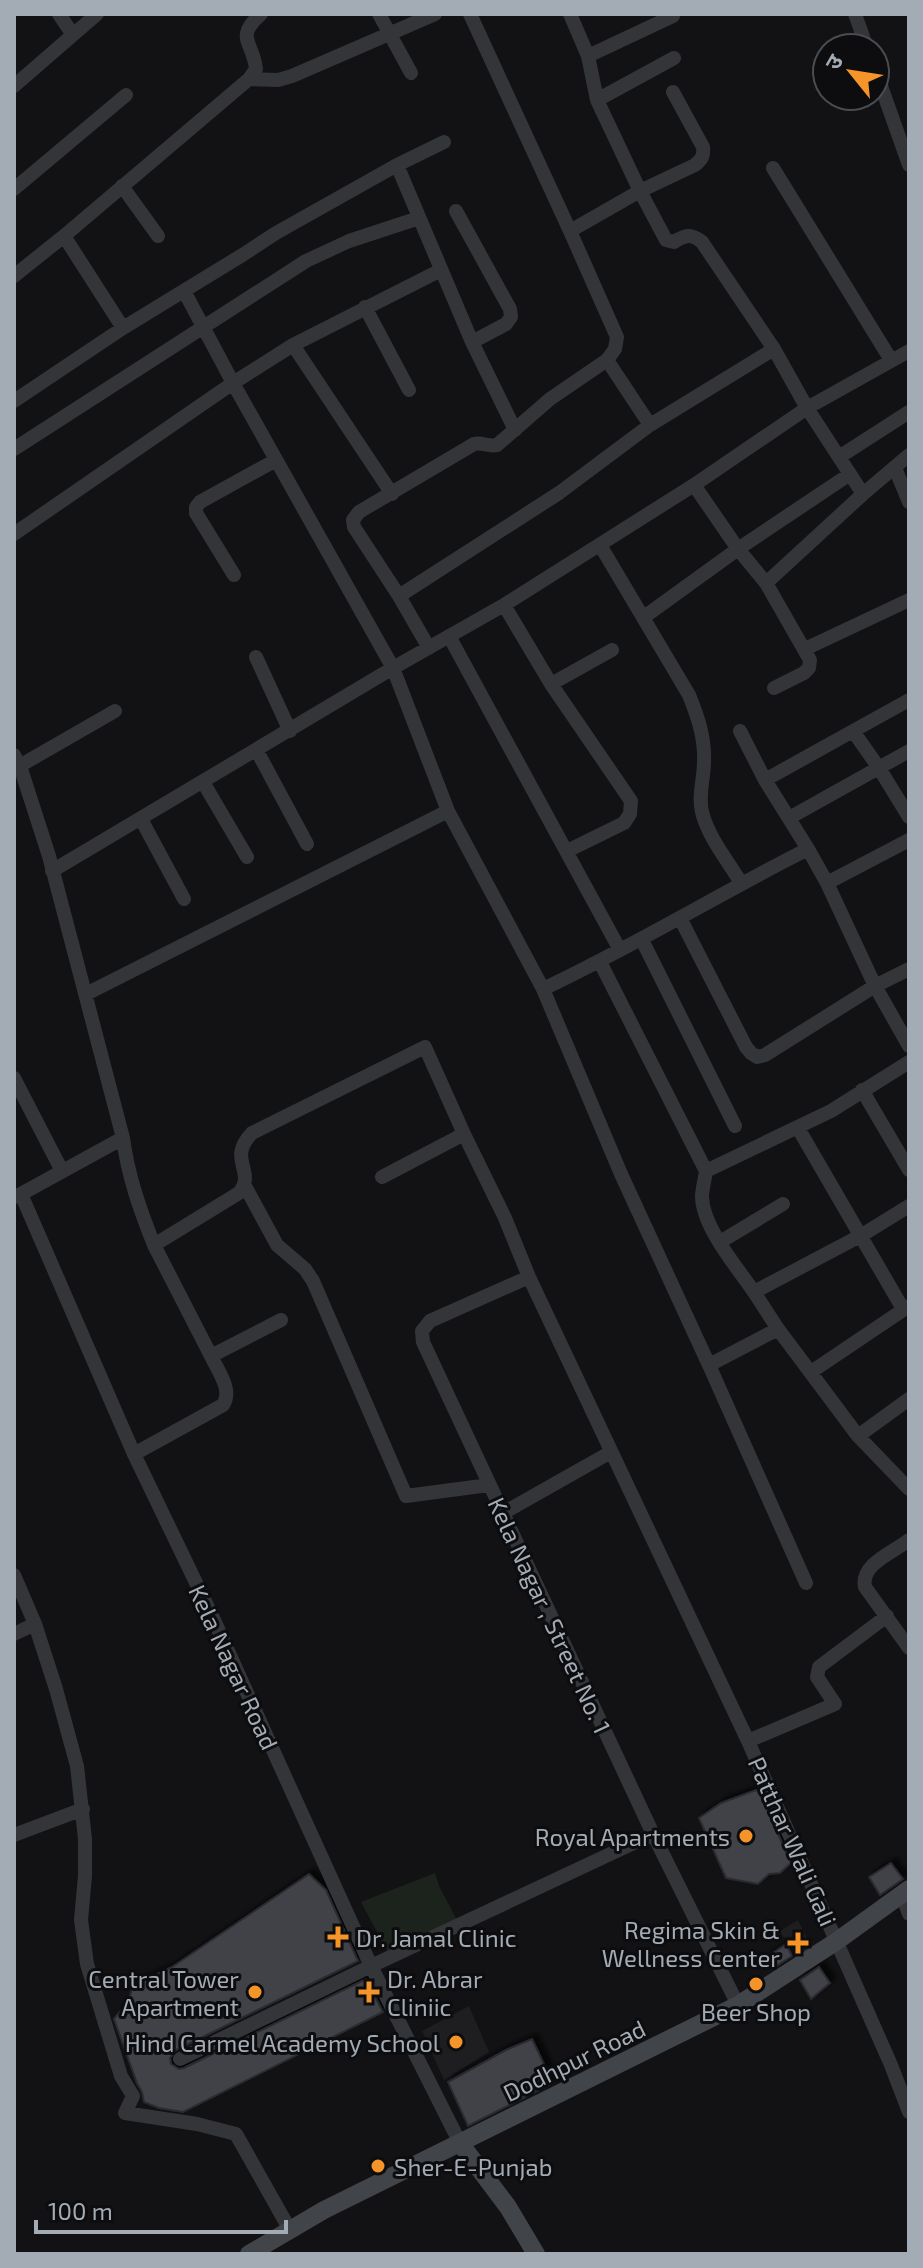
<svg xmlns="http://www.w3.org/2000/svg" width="923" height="2268" viewBox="0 0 923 2268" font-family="'Exo 2','Noto Sans Devanagari',sans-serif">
<defs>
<filter id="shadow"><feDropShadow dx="5.5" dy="-5.5" stdDeviation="2" flood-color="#0009"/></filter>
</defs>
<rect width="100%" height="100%" fill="#121214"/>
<path fill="#1e1e21" d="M798,1920L815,1955L799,1966L780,1931Z
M469,2006L489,2052L444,2080L422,2031Z"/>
<path fill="#1c231c" d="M435,1873L439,1886L458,1922L389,1954L361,1902Z"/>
<path fill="#414247" stroke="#2c2c30" stroke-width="2" filter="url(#shadow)" d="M756,1790L759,1791L791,1863L780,1873L769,1874L758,1884L726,1878L699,1818L721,1803Z
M891,1863L903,1879L880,1895L869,1877Z
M309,1874L326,1890L358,1961L176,2050L170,2058L171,2064L179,2069L184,2068L366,1979L383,2012L183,2112L159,2108L144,2102L142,2092L137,2083L114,2019L129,2000L133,1985L172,1967Z
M786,1944L792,1956L772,1969L767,1957Z
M819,1967L830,1983L811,1999L800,1980Z
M532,2039L553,2083L468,2126L448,2082L506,2050Z"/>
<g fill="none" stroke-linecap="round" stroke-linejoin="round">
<path stroke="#333539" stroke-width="14" d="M59,14L73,35
M379,14L411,73
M470,14L570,231
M570,14L588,56
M855,14L867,48
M875,69L909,165
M249,79L278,80L292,76L435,14
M14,86L97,14
M673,92L703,147C704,156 702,159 695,165L640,191L666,240L674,242C685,235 691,233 702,242L774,349L807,408L863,494
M597,100L674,58
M397,165L472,342L515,430
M773,168L891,360
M122,186L158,236
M14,189L126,95
M456,211L510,309L511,317L506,324L472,342
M14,276L64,236
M184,291L233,383L393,668L448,811L543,989
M365,307L409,390
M123,328L64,236L249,79L256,69C253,41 234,38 261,14
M293,345L392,494
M14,401L123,328L244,254L276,233L397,165L444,142
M650,425L607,360L615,349L617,337L570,231L640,191L597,100L588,56L673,16
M14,449L306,261L349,241L419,218
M839,457L909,412
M895,468L909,502
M694,485L738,549L766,583
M14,534L233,383L293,345L441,270
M600,545L689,695C698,717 705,738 704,762C704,778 698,796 702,812C708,837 728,861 741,883
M234,575L196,513V507L200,502L276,460
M399,596L559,493L650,425L774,349
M504,605L551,684L631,801L630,814L624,823L567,851
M644,617L738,549L850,474
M449,636L620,950
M429,648L399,596L354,527L353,520L359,512L474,444C482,442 489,447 497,445L550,399L607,360
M805,649L909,600
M256,657L290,731
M551,684L612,650
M774,688L804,673L809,668L810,660L766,583L863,494L909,455
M909,700L853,731L879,768L909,817
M740,731L765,780L808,849
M257,751L307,844
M14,755L20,766L49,856L123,1138C128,1176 140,1210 154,1245L239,1193C257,1171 226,1160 252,1133L425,1047L464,1134L382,1177
M14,769L115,711
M765,780L853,731
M203,782L247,857
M789,818L909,751
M141,819L184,899
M52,871L393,668L504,605L694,485L807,408L909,351
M827,883L875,986L909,1046
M680,918L746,1047L751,1053L757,1057L765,1055L875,986L909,969
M642,940L735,1126
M600,962L706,1171
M86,994L448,811
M14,1078L62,1171
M862,1090L909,1170
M798,1128L903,1309
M464,1134L505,1218L529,1277L748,1741L891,2065L909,2112
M245,1186L277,1245L305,1269L313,1281L406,1496L489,1485
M21,1194L123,1138
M14,1197L21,1194L134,1454L213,1618L371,1966L460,2143
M720,1242L783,1204
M154,1245L211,1356
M529,1277L430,1321L422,1331L423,1342L653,1834L738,2005
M754,1292C737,1267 703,1228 702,1197C702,1189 705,1179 706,1171L831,1111L909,1062
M778,1329L858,1436L909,1489
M709,1365L621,1174L543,989C634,946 719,894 808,849L827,883L909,840
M811,1372L909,1306
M858,1436L909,1399
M134,1454L223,1405C233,1390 218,1371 211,1356L281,1320
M503,1513L611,1452
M909,1540C894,1552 860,1564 865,1587L909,1648
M14,1575L35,1624L56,1689L77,1766L85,1839V1876L81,1920L87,1964L121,2076L133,2096L125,2113L197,2124L236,2134L290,2230
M806,1583L709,1365L778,1329L754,1292L862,1235L909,1206
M14,1634L35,1624
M748,1741L835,1704L817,1677L819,1667L887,1616
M14,1835L83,1809
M902,1895L909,1914
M180,2059L371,1966L653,1834"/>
<path stroke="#414449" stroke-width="18" d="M460,2143L508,2207L536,2254
M249,2254L324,2210L738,2005L837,1941L909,1889"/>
</g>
<g fill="#f59429" stroke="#0d0d0f" stroke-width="3">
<circle cx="746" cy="1836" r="8"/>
<path d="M334 1925h8v8h8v8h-8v8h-8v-8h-8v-8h8z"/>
<path d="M794 1931h8v8h8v8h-8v8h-8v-8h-8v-8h8z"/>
<circle cx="756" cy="1984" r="8"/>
<circle cx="255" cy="1992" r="8"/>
<path d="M365 1980h8v8h8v8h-8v8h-8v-8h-8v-8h8z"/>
<circle cx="456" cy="2042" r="8"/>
<circle cx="378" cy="2166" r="8"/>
</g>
<g text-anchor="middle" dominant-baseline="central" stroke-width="6" stroke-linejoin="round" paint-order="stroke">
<g font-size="24" fill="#a3abb4" stroke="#0d0d0f">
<text transform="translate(550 1615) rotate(65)">Kela Nagar , Street No. 1</text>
<text transform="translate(234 1667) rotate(65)">Kela Nagar Road</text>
<text transform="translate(793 1841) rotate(66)">Patthar Wali Gali</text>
<text transform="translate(574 2060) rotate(-26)">Dodhpur Road</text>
</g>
<g font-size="24" fill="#a3abb4" stroke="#0d0d0f" text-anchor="end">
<text x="730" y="1836">Royal Apartments</text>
<text x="780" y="1929">Regima Skin &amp;<tspan x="780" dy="28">Wellness Center</tspan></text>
<text x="356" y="1937" text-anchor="start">Dr. Jamal Clinic</text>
<text x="239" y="1978">Central Tower<tspan x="239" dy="28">Apartment</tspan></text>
<text x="387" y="1978" text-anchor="start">Dr. Abrar<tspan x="387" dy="28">Cliniic</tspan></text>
<text x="756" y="2011" text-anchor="middle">Beer Shop</text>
<text x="440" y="2042">Hind Carmel Academy School</text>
<text x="394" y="2166" text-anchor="start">Sher-E-Punjab</text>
</g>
</g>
<rect width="923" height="2268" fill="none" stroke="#a3abb4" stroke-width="32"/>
<g transform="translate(851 72) rotate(300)"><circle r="38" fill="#0d0d0f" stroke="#494c51" stroke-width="2"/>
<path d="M0-6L14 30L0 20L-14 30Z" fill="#f59429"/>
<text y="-12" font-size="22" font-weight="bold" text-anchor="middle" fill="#a3abb4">उ</text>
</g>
<path d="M36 2220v12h250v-12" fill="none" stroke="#a3abb4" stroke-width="4"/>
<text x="48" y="2220" font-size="24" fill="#a3abb4" stroke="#0d0d0f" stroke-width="6" paint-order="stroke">100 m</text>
</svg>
